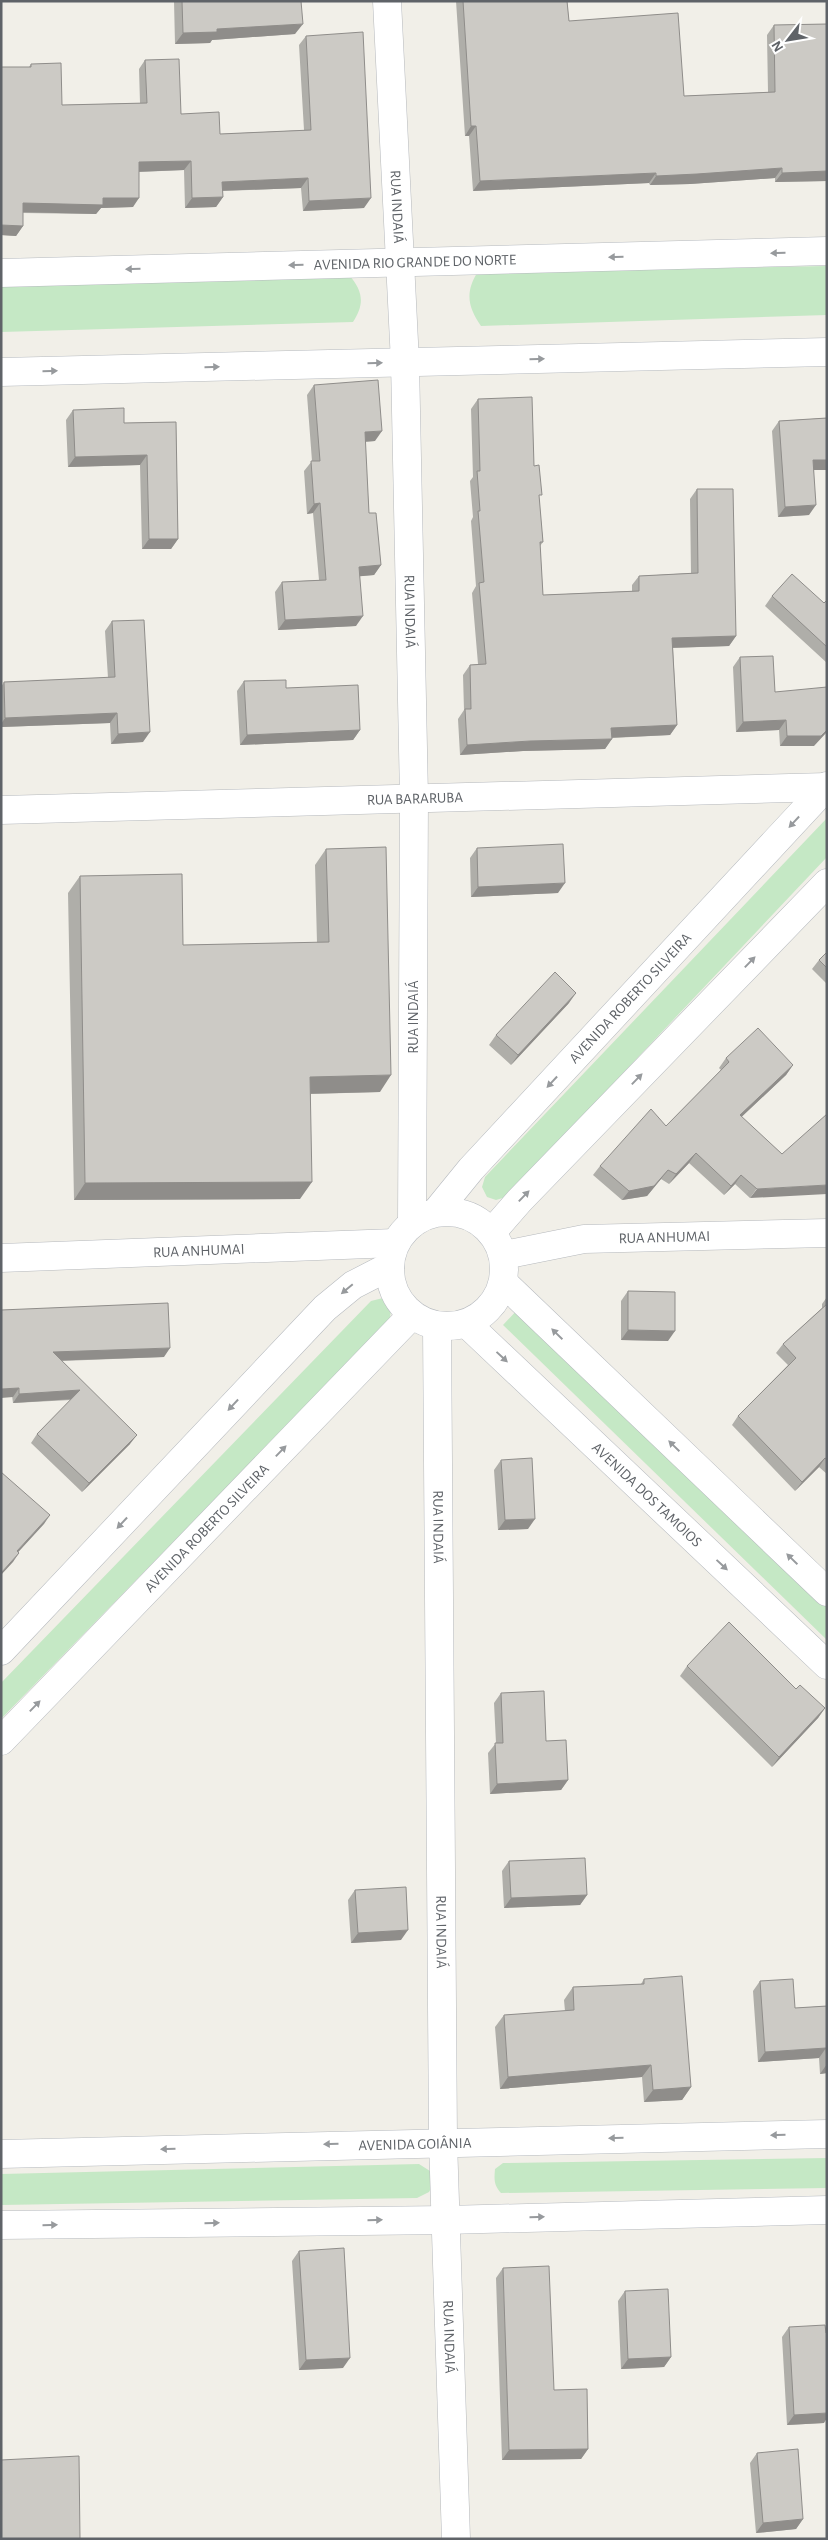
<svg xmlns="http://www.w3.org/2000/svg" width="828" height="2540" viewBox="0 0 828 2540" font-family="'Alegreya Sans',sans-serif">
<rect width="100%" height="100%" fill="#f1efe8"/>
<path fill="#c5e8c5" d="M827,266V315L481,326C468,307 465,293 477,273Z
M349,275C363,291 365,304 353,322L1,332V286Z
M827,818V857L506,1197L496,1200L487,1197L482,1187L485,1177Z
M383,1298L391,1308L390,1319L1,1719V1683L371,1301Z
M521,1306L827,1601V1640L503,1325Z
M827,2158V2188L501,2193C494,2185 494,2180 495,2169L503,2163Z
M419,2164L430,2171L434,2183L429,2192L417,2198L1,2205V2174Z"/>
<g fill="none" stroke-linecap="round" stroke-linejoin="round">
<defs>
<g id="street">
<path id="s1" d="M387,1L405,362L414,797L412,1223"/>
<path id="s2" d="M1,810L827,787"/>
<path id="s3" d="M504,1255L584,1239L827,1233"/>
<path id="s4" d="M1,1258L395,1243"/>
<path id="s5" d="M437,1326L443,2141L456,2539"/>
</g>
<g id="secondary">
<path id="s6" d="M1,273L827,251"/>
<path d="M1,372L827,352"/>
<path id="s7" d="M436,1212L471,1169L827,786"/>
<circle cx="447" cy="1269" r="57"/>
<path d="M492,1232L519,1201L827,883"/>
<path d="M504,1283L827,1592"/>
<path id="s8" d="M467,1324L827,1665"/>
<path d="M1,1651L325,1308L353,1285L390,1266"/>
<path id="s9" d="M1,1741L412,1315"/>
<path id="s10" d="M1,2154L827,2134"/>
<path d="M1,2225L447,2220L827,2210"/>
</g>
</defs>
<use href="#street" stroke="#b5b8bc" stroke-width="29"/>
<use href="#secondary" stroke="#b6babf" stroke-width="29"/>
<use href="#street" stroke="#fff" stroke-width="28"/>
<use href="#secondary" stroke="#fff" stroke-width="28"/>
</g>
<path fill="#afaea9" d="M174,1H301L295,34L212,40L210,43L175,44Z
M456,1H567L569,21L684,96L768,92L767,35L774,25L827,24V181L775,182V178L690,184L650,185L649,183L473,191L469,136H465Z
M306,36L364,208L303,211L301,188L222,191L223,197L216,207L185,208L184,170L139,172L133,207L101,208L96,214L23,213V226L16,236L1,235V67H29L31,64L62,105L140,103L139,69L145,60L181,114L220,134L304,130L299,45Z
M314,385L375,441L365,442L369,513L381,565L374,575L360,576L356,626L278,630L275,592L282,582L319,580L313,513L307,514L304,471L312,461L307,395Z
M478,399L534,466L539,498L543,542L540,546L543,595L632,591V585L639,576L691,573L690,499L697,489L736,636L729,646L673,648L677,725L670,735L612,738L605,749L523,751L460,755L458,719L464,710L463,675L470,665L478,664L472,593L476,586L471,521L473,517L470,481L473,477L471,409Z
M73,410L124,423L176,422L178,539L171,549H142L140,465L68,467L66,420Z
M827,418V470H814L809,515L778,517L772,431L779,421Z
M772,596L824,603L827,600V663L765,606Z
M112,621L143,742L111,744L110,723L1,727V687L4,682L108,678L105,631Z
M740,657L775,692L814,746H780L779,730L736,732L733,667Z
M244,681L286,688L360,730L353,740L240,745L237,691Z
M477,848L558,893L471,897L470,858Z
M326,849L380,1092L311,1094L300,1199L74,1200L68,893L80,876L183,945L317,943L315,865Z
M827,952V984L812,969L819,960Z
M569,1003L511,1065L489,1045L496,1035Z
M726,1058L793,1065L786,1075L741,1117L782,1154L750,1198L735,1184L724,1195L689,1163L669,1184L661,1179L647,1196L622,1200L593,1175L600,1166L666,1126L721,1070L719,1068Z
M628,1291L668,1341L621,1340V1301Z
M827,1297V1474L819,1467L795,1491L732,1425L738,1416L788,1365L776,1353L783,1344L822,1308V1304Z
M1,1310L164,1357L62,1361L130,1444L82,1492L31,1443L37,1434L71,1400L13,1403Z
M501,1460L528,1529L498,1530L494,1470Z
M687,1666L796,1689L825,1708L818,1718L772,1767L680,1676Z
M501,1693L546,1741L568,1780L561,1790L490,1794L488,1753L496,1743L494,1703Z
M509,1861L587,1895L580,1905L504,1908L502,1871Z
M355,1890L401,1940L351,1943L348,1900Z
M644,1979L691,2087L682,2100L644,2102L642,2077L500,2089L495,2027L504,2015L565,2011L564,2000L573,1987L641,1984Z
M760,1981L795,2008L827,2006V2073L820,2074L819,2058L758,2062L753,1991Z
M299,2251L343,2368L299,2370L292,2261Z
M503,2268L554,2390L588,2449L581,2459L502,2460L496,2278Z
M625,2291L671,2357L664,2367L621,2369L618,2301Z
M789,2327L824,2423L787,2425L782,2337Z
M757,2453L803,2519L796,2529L756,2533L750,2463Z"/>
<path fill="#8f8d8a" d="M303,24L295,34L212,40L210,43L175,44L183,33L217,29Z
M471,126H476L469,136H465Z
M191,161L184,170L132,172L139,162Z
M782,168L775,178L690,184L650,185L656,176Z
M827,171V181L775,182L782,173Z
M656,173L649,183L473,191L480,181Z
M308,178L301,188L215,191L222,182Z
M223,197L216,207L185,208L192,198Z
M103,198H139L133,207L101,208L96,214L17,212L23,203Z
M371,198L364,208L303,211L309,201Z
M1,225L23,226L16,236L1,235Z
M382,431L375,441L358,442L365,432Z
M147,455L140,465L68,467L75,457Z
M813,460H827V470H806Z
M320,503L313,513L307,514L314,504Z
M816,505L809,515L778,517L785,507Z
M149,539H178L171,549H142Z
M381,565L374,575L352,577L359,567Z
M363,616L356,626L278,630L285,620Z
M736,636L729,646L665,648L672,638Z
M117,713L110,723L1,727V724L5,718Z
M786,720L779,730L736,732L743,722Z
M677,725L670,735L604,738L611,728Z
M360,730L353,740L240,745L247,735Z
M827,730V732L814,746H780L787,736Z
M150,732L143,742L111,744L118,734Z
M612,739L605,749L523,751L460,755L467,745L530,741Z
M565,883L558,893L471,897L478,887Z
M576,993L569,1003L511,1065L518,1055Z
M793,1065L786,1075L733,1125L740,1115Z
M391,1075L380,1092L299,1094L310,1077Z
M696,1153L689,1163L669,1184L676,1174Z
M668,1170L661,1179L647,1196L622,1200L629,1191Z
M741,1175L735,1184L724,1195L731,1186Z
M312,1182L300,1199L74,1200L85,1183Z
M827,1185V1194L750,1198L757,1189Z
M628,1330L675,1331L668,1341L621,1340Z
M170,1348L164,1357L47,1361L53,1352Z
M19,1388L13,1397L1,1398V1389Z
M80,1390L73,1399L13,1403L19,1394Z
M137,1435L130,1444L82,1492L89,1483Z
M825,1458L819,1467L795,1491L802,1482Z
M50,1515L44,1524L11,1560L17,1551Z
M535,1519L528,1529L498,1530L505,1520Z
M19,1553L13,1562L1,1575V1573Z
M825,1708L818,1718L772,1767L779,1757Z
M568,1780L561,1790L490,1794L497,1784Z
M587,1895L580,1905L504,1908L511,1898Z
M408,1930L401,1940L351,1943L358,1933Z
M826,2048L819,2058L758,2062L765,2052Z
M827,2064V2073L820,2074Z
M651,2065L642,2077L500,2089L508,2077Z
M691,2087L682,2100L644,2102L653,2090Z
M671,2357L664,2367L621,2369L628,2359Z
M350,2358L343,2368L299,2370L306,2360Z
M827,2413V2418L824,2423L787,2425L794,2415Z
M588,2449L581,2459L502,2460L509,2450Z
M803,2519L796,2529L756,2533L763,2523Z"/>
<path fill="#cccac5" stroke="#8f8d8a" d="M182,1H301L303,24L217,29V32L183,33Z
M463,1H567L569,21L678,13L684,96L775,92L774,25L827,24V171L782,173V168L697,174L656,176V173L480,181L476,126H471Z
M363,32L371,198L309,201L308,178L222,182L223,197L192,198L191,161L139,162V198H103V205L23,203V226L1,225V67H31V64L61,63L62,105L147,103L145,60L179,59L181,114L219,112L220,134L311,130L306,36Z
M378,380L382,431L365,432L369,513H376L381,565L359,567L363,616L285,620L282,582L326,580L320,503L314,504L311,461H320L314,385Z
M532,397L534,466L539,465L542,495H539L543,542H540L543,595L639,591V576L698,573L697,489H733L736,636L672,638L677,725L611,728L612,739L530,741L467,745L465,709H471L470,665L486,664L479,583L484,582L478,511H480L477,471H480L478,399Z
M124,408V423L176,422L178,539H149L147,455L75,457L73,410Z
M827,418V460H813L816,505L785,507L779,421Z
M792,574L824,603L827,600V647L772,596Z
M144,620L150,732L118,734L117,713L5,718L4,682L115,677L112,621Z
M773,656L775,692L827,687V730L821,736H787L786,720L743,722L740,657Z
M286,680V688L358,685L360,730L247,735L244,681Z
M563,844L565,883L478,887L477,848Z
M386,847L391,1075L310,1077L312,1182L85,1183L80,876L182,874L183,945L329,942L326,849Z
M827,952V968L819,960Z
M555,972L576,993L518,1055L496,1035Z
M758,1028L793,1065L740,1115L782,1154L827,1114V1185L757,1189L741,1175L731,1186L696,1153L676,1174L668,1170L654,1186L629,1191L600,1166L651,1109L666,1126L729,1062L726,1058Z
M628,1291L675,1292V1331L628,1330Z
M168,1303L170,1348L53,1352L137,1435L89,1483L37,1434L80,1390L19,1394V1388L1,1389V1310Z
M827,1304V1459L825,1458L802,1482L738,1416L796,1358L783,1344Z
M532,1458L535,1519L505,1520L501,1460Z
M1,1472L50,1515L17,1551L19,1553L1,1573Z
M729,1622L796,1689L800,1685L825,1708L779,1757L687,1666Z
M544,1691L546,1741L566,1740L568,1780L497,1784L495,1743H503L501,1693Z
M585,1858L587,1895L511,1898L509,1861Z
M406,1887L408,1930L358,1933L355,1890Z
M682,1976L691,2087L653,2090L651,2065L508,2077L504,2015L574,2010L573,1987L644,1984V1979Z
M793,1979L795,2008L827,2006V2060L826,2048L765,2052L760,1981Z
M344,2248L350,2358L306,2360L299,2251Z
M549,2266L554,2390L587,2389L588,2449L509,2450L503,2268Z
M668,2289L671,2357L628,2359L625,2291Z
M825,2325L826,2333H827V2413L794,2415L789,2327Z
M798,2449L803,2519L763,2523L757,2453Z
M79,2456L80,2539H1V2460Z"/>
<defs><path id="oneway-solid" d="M-6-.8H1V-3.2L6.5 0L1 3.2V.8H-6Z" transform="scale(1.25)"/></defs>
<g fill="#979a9d">
<use href="#oneway-solid" transform="translate(778 253) rotate(179)"/>
<use href="#oneway-solid" transform="translate(616 257) rotate(179)"/>
<use href="#oneway-solid" transform="translate(296 265) rotate(179)"/>
<use href="#oneway-solid" transform="translate(133 269) rotate(179)"/>
<use href="#oneway-solid" transform="translate(537 359) rotate(-1)"/>
<use href="#oneway-solid" transform="translate(375 363) rotate(-1)"/>
<use href="#oneway-solid" transform="translate(212 367) rotate(-1)"/>
<use href="#oneway-solid" transform="translate(50 371) rotate(-1)"/>
<use href="#oneway-solid" transform="translate(794 822) rotate(133)"/>
<use href="#oneway-solid" transform="translate(750 962) rotate(-46)"/>
<use href="#oneway-solid" transform="translate(637 1079) rotate(-46)"/>
<use href="#oneway-solid" transform="translate(552 1082) rotate(133)"/>
<use href="#oneway-solid" transform="translate(524 1196) rotate(-46)"/>
<use href="#oneway-solid" transform="translate(347 1289) rotate(140)"/>
<use href="#oneway-solid" transform="translate(557 1334) rotate(-136)"/>
<use href="#oneway-solid" transform="translate(502 1357) rotate(43)"/>
<use href="#oneway-solid" transform="translate(233 1405) rotate(133)"/>
<use href="#oneway-solid" transform="translate(674 1446) rotate(-136)"/>
<use href="#oneway-solid" transform="translate(281 1451) rotate(-46)"/>
<use href="#oneway-solid" transform="translate(122 1523) rotate(133)"/>
<use href="#oneway-solid" transform="translate(792 1559) rotate(-136)"/>
<use href="#oneway-solid" transform="translate(722 1565) rotate(43)"/>
<use href="#oneway-solid" transform="translate(35 1706) rotate(-46)"/>
<use href="#oneway-solid" transform="translate(778 2135) rotate(179)"/>
<use href="#oneway-solid" transform="translate(616 2138) rotate(179)"/>
<use href="#oneway-solid" transform="translate(331 2144) rotate(178)"/>
<use href="#oneway-solid" transform="translate(168 2149) rotate(178)"/>
<use href="#oneway-solid" transform="translate(537 2217) rotate(-1)"/>
<use href="#oneway-solid" transform="translate(375 2220) rotate(-1)"/>
<use href="#oneway-solid" transform="translate(212 2223) rotate(-1)"/>
<use href="#oneway-solid" transform="translate(50 2225) rotate(-1)"/>
</g>
<g text-anchor="middle" dominant-baseline="central" stroke-width="4" stroke-linejoin="round" paint-order="stroke">
<g font-size="15" fill="#5f6368" stroke="#fff">
<text stroke="none"><textPath href="#s1" startOffset="206">RUA INDAIÁ</textPath></text>
<text stroke="none"><textPath href="#s6" startOffset="414">AVENIDA RIO GRANDE DO NORTE</textPath></text>
<text stroke="none"><textPath href="#s1" startOffset="611">RUA INDAIÁ</textPath></text>
<text stroke="none"><textPath href="#s2" startOffset="414">RUA BARARUBA</textPath></text>
<text stroke="none"><textPath href="#s7" startOffset="289">AVENIDA ROBERTO SILVEIRA</textPath></text>
<text transform="translate(413 1017) rotate(-90)">RUA INDAIÁ</text>
<text stroke="none"><textPath href="#s3" startOffset="162">RUA ANHUMAI</textPath></text>
<text stroke="none"><textPath href="#s4" startOffset="198">RUA ANHUMAI</textPath></text>
<text stroke="none"><textPath href="#s8" startOffset="248">AVENIDA DOS TAMOIOS</textPath></text>
<text stroke="none"><textPath href="#s5" startOffset="201">RUA INDAIÁ</textPath></text>
<text stroke="none"><textPath href="#s9" startOffset="296">AVENIDA ROBERTO SILVEIRA</textPath></text>
<text stroke="none"><textPath href="#s5" startOffset="606">RUA INDAIÁ</textPath></text>
<text stroke="none"><textPath href="#s10" startOffset="414">AVENIDA GOIÂNIA</textPath></text>
<text stroke="none"><textPath href="#s5" startOffset="1011">RUA INDAIÁ</textPath></text>
</g>
</g>
<rect width="828" height="2540" fill="none" stroke="#5f6368" stroke-width="5"/>
<g transform="translate(788 40) rotate(239)" stroke="#ffffff" stroke-width="4" paint-order="stroke">
<path d="M0-4L9 19L0 12L-9 19Z" fill="#5f6368"/>
<text y="-8" font-size="14" font-weight="bold" text-anchor="middle" fill="#5f6368">N</text>
</g>
</svg>
